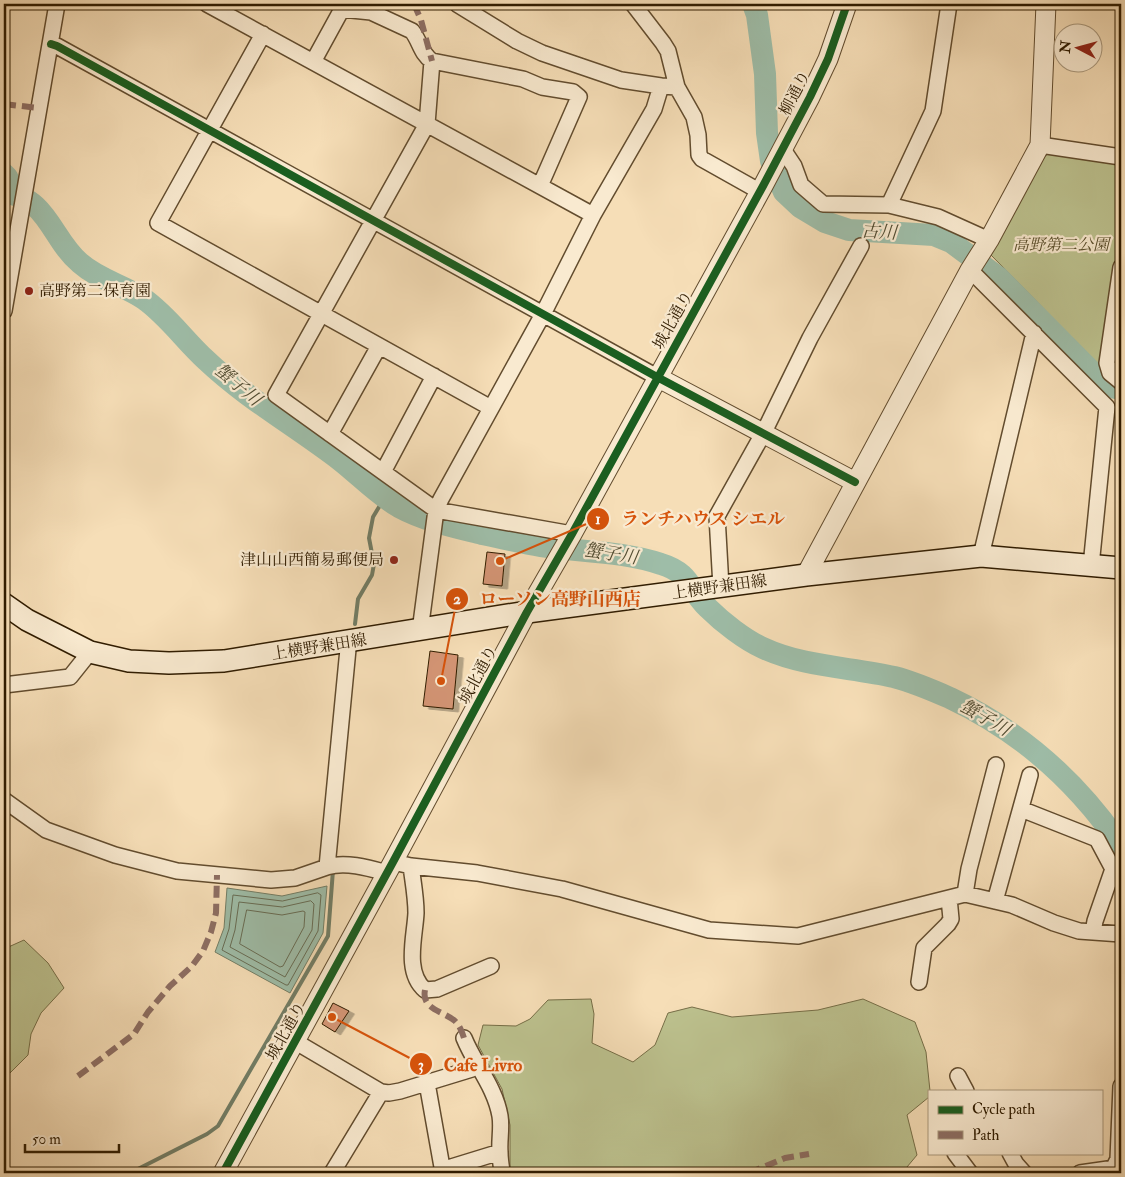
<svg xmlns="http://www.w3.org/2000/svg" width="1125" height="1177" viewBox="0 0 1125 1177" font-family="'IM FELL Double Pica','Noto Serif JP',serif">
<defs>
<filter id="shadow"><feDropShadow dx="5.5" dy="3" stdDeviation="0" flood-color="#0004"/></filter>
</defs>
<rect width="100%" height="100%" fill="#f6deb7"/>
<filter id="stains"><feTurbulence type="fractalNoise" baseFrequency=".004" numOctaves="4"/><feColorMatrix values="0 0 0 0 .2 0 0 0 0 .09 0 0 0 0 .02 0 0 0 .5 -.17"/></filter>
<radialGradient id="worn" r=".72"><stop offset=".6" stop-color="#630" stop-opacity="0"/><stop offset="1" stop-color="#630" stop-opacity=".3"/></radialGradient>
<path fill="#bcc18e" stroke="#766e47" d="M1050,153L1121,164V228L1101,367L990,254L1045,156Z
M24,940L48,963L64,988L41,1013L31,1034L28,1055L4,1079V949Z
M591,999L594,1014L592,1043L633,1062L655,1045L668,1013L692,1007L732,1017L818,1010L863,999L915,1022L926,1052L930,1091H929V1097L907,1115L917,1155L902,1173H510V1125L502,1089L478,1045L483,1025L516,1026L530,1019L548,1000Z"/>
<path fill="#9ebda8" stroke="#727d65" d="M327,886L323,933L290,993L215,952L224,928L227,888L282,896Z"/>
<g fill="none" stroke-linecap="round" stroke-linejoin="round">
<path stroke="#676c54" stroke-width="1" d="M318,893L321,895L318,931L288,985H286L222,950L229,929L233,895L282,901Z
M311,901L314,904L312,930L285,977L230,947L235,930L239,902L282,907Z
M247,910L282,915L303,911L305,912L304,927L283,966L280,967L240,944Z"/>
<path stroke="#727d65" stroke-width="4" d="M355,624L358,599L372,575L374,564L369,538L373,517L385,497
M130,1173L207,1134L218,1126L328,936L333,870"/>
<path stroke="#9ebda8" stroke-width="22" d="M753,4L757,15L765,74L767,133L771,161L784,192L800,207L825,222L849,230L934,235L951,242L998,277L1095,375L1115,388L1121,389
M4,174L7,177L15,194
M4,193C47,196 52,240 80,263C99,280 124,285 144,299C168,316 185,341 206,360C247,399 297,427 341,461C360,476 378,495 399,507C425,521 454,527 482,534C502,538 521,543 541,546C581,552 622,551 661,564C691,573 689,590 708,608C722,622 745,640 763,648C804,667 850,667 894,677C913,682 932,690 950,698C1020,731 1078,783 1121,846"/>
</g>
<path fill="#d49574" stroke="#301c00" filter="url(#shadow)" d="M487,552L505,554L502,586L483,584Z
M430,651L458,655L453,709L423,706Z
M333,1003L349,1011L335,1032L322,1024Z"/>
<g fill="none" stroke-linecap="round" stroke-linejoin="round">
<defs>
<path id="minor" d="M207,4L593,215
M457,4L517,41L542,53L621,80L661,86
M633,4L663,43L668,51L677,87L694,117L698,135L699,155L702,159L759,191
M263,34L158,223L491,408
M51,44L57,46L657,377
M432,61L427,124L276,395L436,510L572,534
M313,62L342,9L371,12L412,31C420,41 421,54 432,61L523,79L542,87L573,92L579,97L540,186
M1040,145L1121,157
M782,148L794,166L801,185L823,204L889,205L938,217L989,240
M889,205L933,111L949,4
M1121,267L1107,363L1110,373L1121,382
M970,270L1107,407L1091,566
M4,311L57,4
M330,434L379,346
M383,472L434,376
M981,556L1034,333
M721,587L717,516L764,432L810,338L861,246
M420,631L436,510L441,499L543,314L593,215L654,109L661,86L677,87
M4,685L70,677L90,652
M4,800L46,830L115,855L177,871L271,880L295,878L327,867L348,649V642
M1021,809L1097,839L1113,869L1095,921L1093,932
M393,862L411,866L477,873L562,889L709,930L798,936L965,894L1012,905L1054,923L1079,931L1121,934
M411,866C413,882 416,897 416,913C415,936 404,972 425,990L437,989L491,966
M327,867C345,861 369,868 387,873
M965,894L969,869L996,765
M995,901L1030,775
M919,982L924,948L948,924L951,919L949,898
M464,1038C475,1065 495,1087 500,1116C502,1128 499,1140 500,1152C500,1158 501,1165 502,1171
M296,1042L381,1092L332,1173
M958,1076L966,1091
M427,1083L442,1167L448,1168L500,1152
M381,1092L389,1093L400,1091L472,1069L477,1065
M955,1153L970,1173
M1010,1153L1016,1164L1024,1173
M1080,1173L1115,1168
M1111,1173L1118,1159L1121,1086"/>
<path id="tertiary" d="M657,377L855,482
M806,575L970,270L989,240L1040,145L1046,4
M223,1173L393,862L527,612L572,534L763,186L810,97L828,59L847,4"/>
<path id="secondary" d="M4,604L27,620L90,652L129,661L169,663L224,661L527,612L806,575L981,556L1121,568"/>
</defs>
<use href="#minor" stroke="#624c2e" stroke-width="18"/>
<use href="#tertiary" stroke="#624c2e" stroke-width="21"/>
<use href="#secondary" stroke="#301c00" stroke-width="24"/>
<use href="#minor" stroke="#f9ead0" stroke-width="15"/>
<use href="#tertiary" stroke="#f9ead0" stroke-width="19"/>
<use href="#secondary" stroke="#f9ead0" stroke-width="21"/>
<path stroke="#8d6e63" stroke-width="6" stroke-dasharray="12 6" stroke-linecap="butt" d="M414,4L421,20L432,61
M4,104L38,108
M425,990C421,1009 443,1011 455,1021C460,1026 462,1032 464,1038
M78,1076L134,1034L148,1012L170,986L192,966L203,951L211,932L216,913L217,875
M749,1173L785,1158L809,1154"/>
<defs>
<path id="cycleway" d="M51,44L57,46L657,377L855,482
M223,1173L393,862L527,612L572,534L763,186L810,97L828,59L847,4"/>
</defs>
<use href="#cycleway" stroke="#f9ead0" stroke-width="11"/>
<use href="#cycleway" stroke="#1b5e20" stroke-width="8"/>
</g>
<g fill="#8f2418" stroke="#f9ead0" stroke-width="2">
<circle cx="29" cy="291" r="5"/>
<circle cx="394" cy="560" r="5"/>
</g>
<g text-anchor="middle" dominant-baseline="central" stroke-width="4.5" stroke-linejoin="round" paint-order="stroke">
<g font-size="16" fill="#301c00" stroke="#f9ead0">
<text transform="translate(795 93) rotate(-63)">柳通り</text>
<text transform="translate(673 320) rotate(-61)">城北通り</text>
<text transform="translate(719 587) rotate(-8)">上横野兼田線</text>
<text transform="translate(319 647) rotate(-9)">上横野兼田線</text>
<text transform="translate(478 675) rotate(-62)">城北通り</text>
<text transform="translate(286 1031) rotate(-61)">城北通り</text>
</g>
<g font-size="16" font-style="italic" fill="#5a4e2b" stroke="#f9ead0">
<text x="1061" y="245">高野第二公園</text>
</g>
<g font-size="16" fill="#301c00" stroke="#f9ead0" text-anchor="start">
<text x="39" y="291">高野第二保育園</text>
<text x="384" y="560" text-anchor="end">津山山西簡易郵便局</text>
</g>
<g font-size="18" font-style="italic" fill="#514c32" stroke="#f9ead0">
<text transform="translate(879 232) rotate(4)">古川</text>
<text transform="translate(238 385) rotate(40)">蟹子川</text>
<text transform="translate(611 554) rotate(9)">蟹子川</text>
<text transform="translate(985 718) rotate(30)">蟹子川</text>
</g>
</g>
<path fill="none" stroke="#d6530b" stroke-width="2" d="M500 561L598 519M441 681L457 599M332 1017L421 1064"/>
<g fill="#d6530b" stroke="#f9ead0" stroke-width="2">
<circle cx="500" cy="561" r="5"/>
<circle cx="441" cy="681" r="5"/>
<circle cx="332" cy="1017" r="5"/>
<circle cx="598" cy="519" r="12"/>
<circle cx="457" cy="599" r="12"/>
<circle cx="421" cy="1064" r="12"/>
</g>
<g font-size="15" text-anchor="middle" font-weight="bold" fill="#fff">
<text x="598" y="524">1</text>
<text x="457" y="604">2</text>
<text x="421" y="1070">3</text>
</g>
<g font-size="18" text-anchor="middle" font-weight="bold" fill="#d6530b" stroke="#f9ead0" stroke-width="4.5" stroke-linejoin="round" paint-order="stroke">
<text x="703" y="525">ランチハウス シエル</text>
<text x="560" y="605">ローソン高野山西店</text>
<text x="483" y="1071">Cafe Livro</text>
</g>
<rect width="1125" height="1177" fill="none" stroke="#f6deb7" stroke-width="20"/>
<rect x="5" y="5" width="1115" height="1167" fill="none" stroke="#301c00" stroke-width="2.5"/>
<rect x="10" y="10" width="1105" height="1157" fill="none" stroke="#301c00"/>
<rect x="928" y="1090" width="175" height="65" fill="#f9ead0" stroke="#a9987d"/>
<rect x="938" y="1106" width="25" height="8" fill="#1b5e20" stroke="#a9987d"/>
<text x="972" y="1114" font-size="15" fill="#301c00">Cycle path</text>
<rect x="938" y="1131" width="25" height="8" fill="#8d6e63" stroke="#a9987d"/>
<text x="972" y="1140" font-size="15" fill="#301c00">Path</text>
<g transform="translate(1078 48) rotate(276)"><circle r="24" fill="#f9ead0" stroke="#a9987d"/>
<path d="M0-4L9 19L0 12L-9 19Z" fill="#8f2418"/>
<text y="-8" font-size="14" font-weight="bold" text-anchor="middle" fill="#301c00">N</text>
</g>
<path d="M25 1144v8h94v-8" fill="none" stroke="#301c00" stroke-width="2.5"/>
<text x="32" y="1144" font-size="15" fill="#301c00" stroke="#f9ead0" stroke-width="4" paint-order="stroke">50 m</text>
<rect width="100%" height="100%" filter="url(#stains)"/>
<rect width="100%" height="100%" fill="url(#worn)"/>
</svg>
